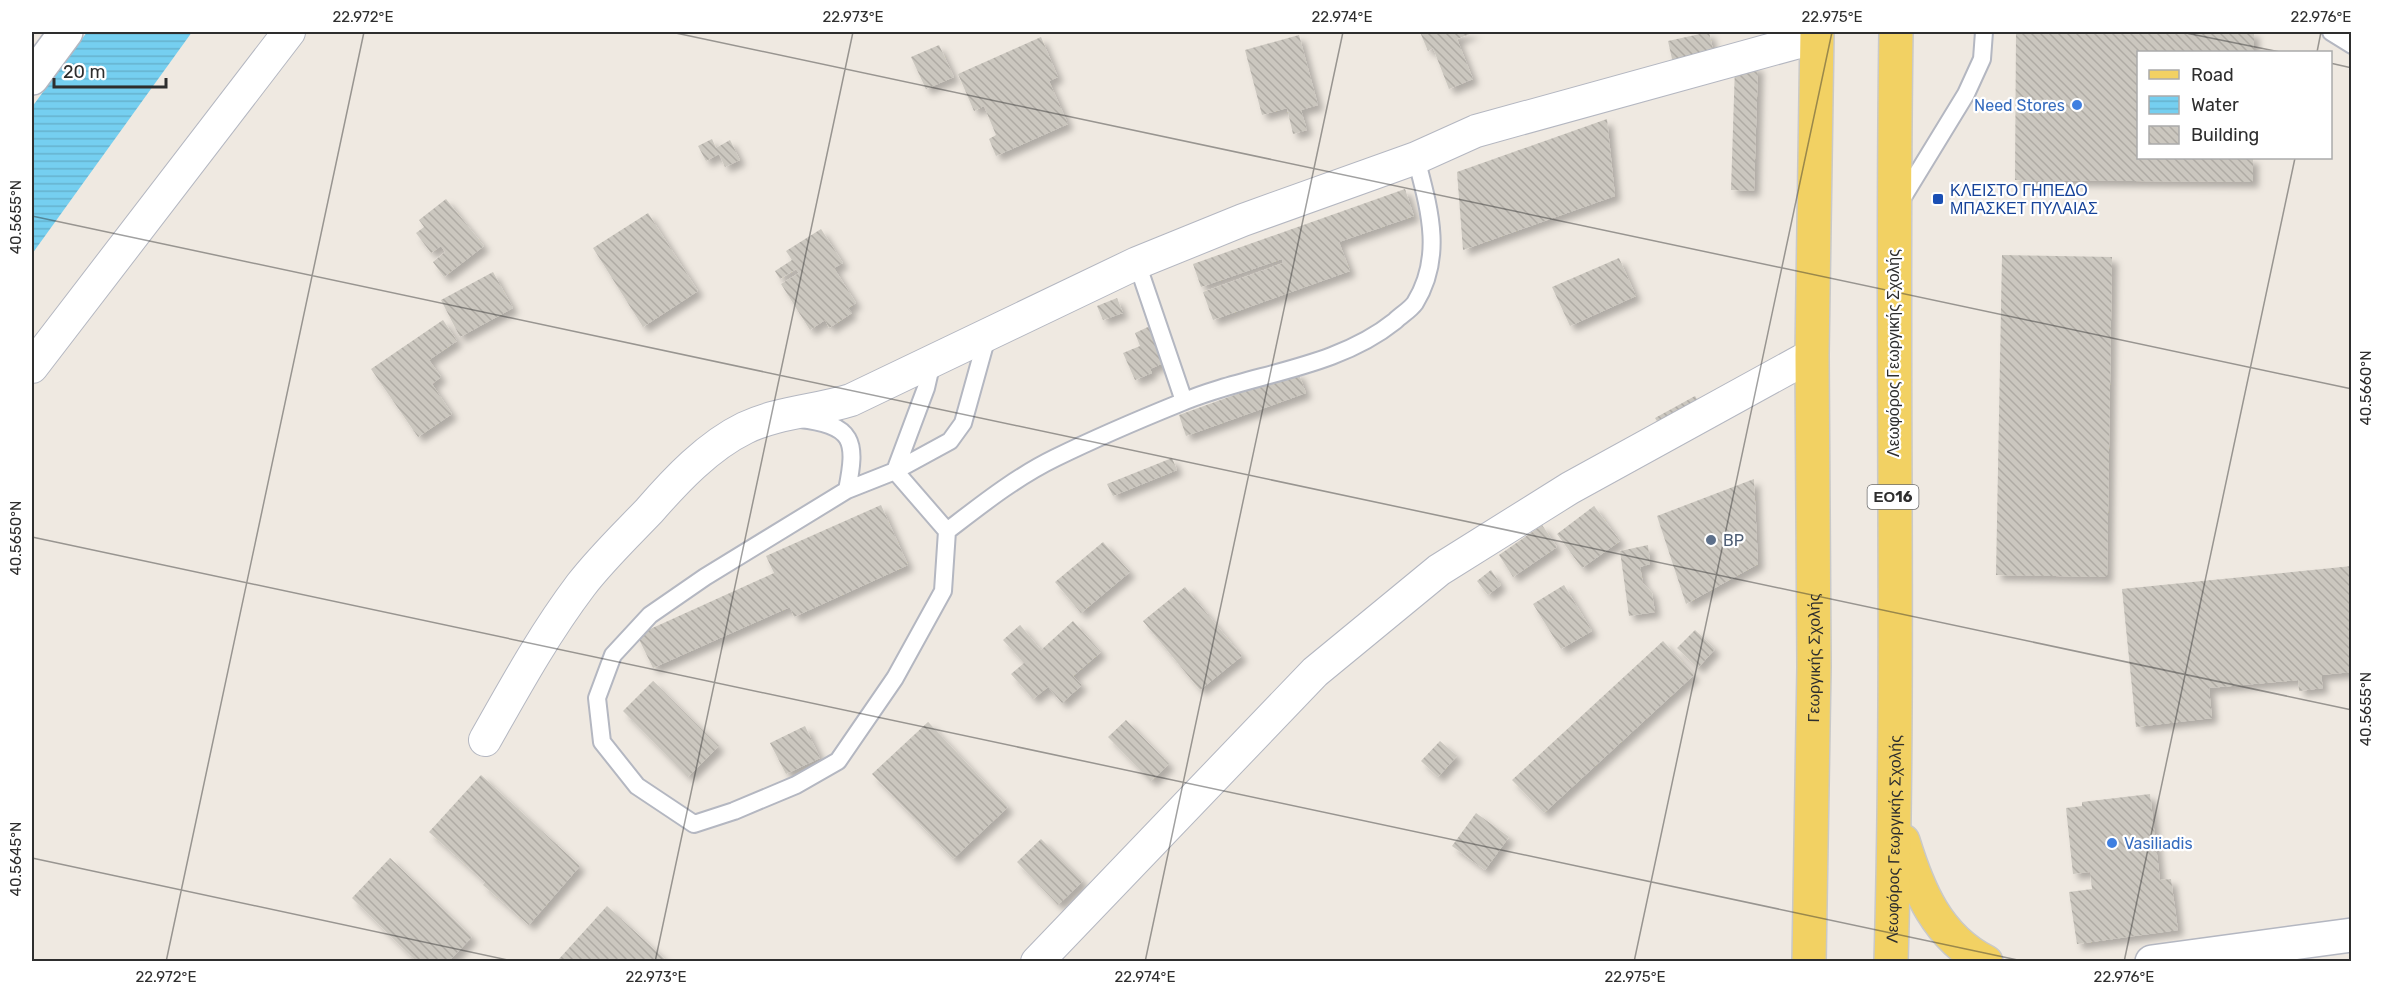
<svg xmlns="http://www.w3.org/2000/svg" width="2383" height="993" viewBox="0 0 2383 993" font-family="Rubik,sans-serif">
<defs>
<pattern id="water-rules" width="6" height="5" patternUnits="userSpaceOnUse" patternTransform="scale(1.5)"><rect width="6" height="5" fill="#75cff0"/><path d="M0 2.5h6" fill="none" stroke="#66b2ce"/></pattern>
<pattern id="building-back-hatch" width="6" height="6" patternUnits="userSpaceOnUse" patternTransform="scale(1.5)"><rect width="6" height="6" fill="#cbc7bf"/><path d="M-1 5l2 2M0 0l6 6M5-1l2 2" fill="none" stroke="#afaba4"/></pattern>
<filter id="shadow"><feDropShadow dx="5.5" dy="5.5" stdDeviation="3" flood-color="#0004"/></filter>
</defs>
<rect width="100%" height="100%" fill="#efe9e1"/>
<path fill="url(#water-rules)" d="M87,32H192L32,254V107Z"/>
<path fill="url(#building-back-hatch)" filter="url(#shadow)" d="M1420,32H1475L1457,39L1473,79L1449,89L1433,48L1428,51Z
M1709,32L1715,58L1674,68L1668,41Z
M2016,32H2254V52H2138V158H2253V182L2015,180Z
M1299,35L1318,105L1301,110L1307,130L1293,134L1287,108L1262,115L1245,50Z
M1041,37L1058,77L1049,81L1068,124L996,156L989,139L996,135L984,106L974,111L958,74Z
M939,45L954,77L926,89L911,57Z
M1735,66H1758L1754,191L1731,190Z
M1607,119L1615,196L1463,250L1457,172Z
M712,139L716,148L730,140L740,160L725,167L719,154L706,161L698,146Z
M1405,189L1414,216L1339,242L1350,271L1213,320L1203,292L1283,263L1282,259L1201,287L1193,264Z
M446,199L484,246L444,277L433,262L445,252L441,246L431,253L416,233L424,227L419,220Z
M648,213L698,291L643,327L593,248Z
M821,229L843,263L834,268L856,303L848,308L852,313L829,328L825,320L810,330L781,284L799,273L796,269L780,279L775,271L792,260L786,251Z
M2002,255L2112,257L2107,577L1996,575Z
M1619,258L1636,296L1570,326L1552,287Z
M493,272L513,308L460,337L441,300Z
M1117,298L1123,313L1103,320L1097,306Z
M443,320L457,341L429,360L441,377L432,384L452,414L418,437L371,369Z
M1150,326L1166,362L1150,369L1152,373L1135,380L1123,353L1140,346L1135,333Z
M1298,372L1306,393L1186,436L1179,415Z
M1695,396L1703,409L1664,432L1655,418Z
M1172,458L1177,470L1113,496L1107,484Z
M1754,479L1758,564L1686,604L1657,516Z
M881,505L908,565L794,617L790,607L653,668L637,635L774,573L766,556Z
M1594,506L1620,541L1582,568L1557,534Z
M1542,525L1557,547L1513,577L1499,555Z
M1103,542L1130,572L1081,613L1055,582Z
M1648,545L1650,564L1640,567L1643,583L1652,593L1655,612L1629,616L1620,551Z
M2352,566V672L2321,675L2323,688L2299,691L2298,680L2209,688L2212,718L2136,727L2122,589Z
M1491,570L1501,585L1488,595L1477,581Z
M1564,585L1592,631L1561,649L1533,604Z
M1185,587L1242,656L1200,690L1143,621Z
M1073,621L1101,652L1073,676L1082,685L1062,703L1048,687L1033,699L1011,674L1024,663L1003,640L1020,625L1041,650Z
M1695,630L1715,649L1698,668L1677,648Z
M1663,641L1694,675L1544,813L1512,780Z
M653,681L719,746L688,777L623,711Z
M1126,720L1169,764L1151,781L1108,737Z
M928,722L1008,807L953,859L872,774Z
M805,726L820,758L786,774L770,743Z
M1440,741L1457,756L1438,777L1421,761Z
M481,775L580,866L529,925L483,885L485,882L429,832Z
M2150,794L2160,880L2171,879L2178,930L2077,944L2069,892L2092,889L2090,872L2073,874L2066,808L2082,806V802Z
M1476,813L1509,837L1485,870L1452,846Z
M1041,839L1083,881L1058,905L1017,862Z
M390,858L472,937L448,962H417L352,898Z
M607,906L668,962H562L559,959Z"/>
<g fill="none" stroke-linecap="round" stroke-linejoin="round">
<defs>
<path id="service" d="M2331,32L2352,45
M1900,202L1966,94L1982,59L1984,32
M1137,263L1184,401
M800,419C854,425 857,441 847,490L705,577L650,615L613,655L597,698L602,742L637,786L694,824L734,811L796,785L838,761L895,678L943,591L947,531L895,471L950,441L963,423L988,333
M847,490L895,471L926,388L932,362
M947,531C981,505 1016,477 1055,458C1096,438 1138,420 1180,403C1250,373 1334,370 1395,321C1401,315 1410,310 1415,303C1444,256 1429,208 1416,158"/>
<path id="minor" d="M32,367L289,32
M485,740C515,687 544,634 581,585C601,559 626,535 649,511C676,480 708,446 745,428C778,412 816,411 851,400L1137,263L1243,220L1416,158L1476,131L1817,37
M1037,962L1315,672L1439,570L1570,488L1812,355"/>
<path id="tertiary" d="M2152,962L2352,935"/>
<path id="secondary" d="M32,78L66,32"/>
<g id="primary">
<path d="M1903,841C1918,890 1937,937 1986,962"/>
<path id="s1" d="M1809,962L1814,667L1812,355L1817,32"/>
<path id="s2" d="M1891,962C1900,652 1891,342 1896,32"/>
</g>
</defs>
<use href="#service" stroke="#b4b7c1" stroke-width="20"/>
<use href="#minor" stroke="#b4b7c1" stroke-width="34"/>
<use href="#tertiary" stroke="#b4b7c1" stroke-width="36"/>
<use href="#secondary" stroke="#b4b7c1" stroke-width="36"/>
<use href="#primary" stroke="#c9c9c9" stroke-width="36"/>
<use href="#service" stroke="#fff" stroke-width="16"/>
<use href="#minor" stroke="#fff" stroke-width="32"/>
<use href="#tertiary" stroke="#fff" stroke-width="33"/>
<use href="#secondary" stroke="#fff" stroke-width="33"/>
<use href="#primary" stroke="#f2d163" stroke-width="33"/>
</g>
<path fill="none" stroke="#2e2e2e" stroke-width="1.5" stroke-opacity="0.45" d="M671,32L2352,389M2181,32L2280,52M2317,52L2321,32M2330,63L2352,68M32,216L2352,710M32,537L2027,962M32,858L517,962M166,962L364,32M655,962L853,32M1145,962L1343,32M1634,962L1832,32M2124,962L2295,158"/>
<g fill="#3f7fe0" stroke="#fff" stroke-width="2">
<circle cx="2077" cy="105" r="6"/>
<circle cx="2112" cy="843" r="6"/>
</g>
<rect fill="#1a4fb4" stroke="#fff" stroke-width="2" x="1932" y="193" width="12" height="12" rx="3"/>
<circle fill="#5c6f8a" stroke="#fff" stroke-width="2" cx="1711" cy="540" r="6"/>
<g text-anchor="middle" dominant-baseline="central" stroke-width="4.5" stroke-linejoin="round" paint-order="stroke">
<rect fill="#fff" stroke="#6d6d6d" stroke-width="1.5" x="1867.5" y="485" width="51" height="24" rx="4.5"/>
<g font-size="15" font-weight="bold" fill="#2e2e2e">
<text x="1893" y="497">ΕΟ16</text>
</g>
<g font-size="16" fill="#366cbe" stroke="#fff" text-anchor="end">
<text x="2065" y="105">Need Stores</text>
<text x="2124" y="843" text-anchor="start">Vasiliadis</text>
</g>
<g font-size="16" fill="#164399" stroke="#fff" text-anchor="start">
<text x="1950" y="190">ΚΛΕΙΣΤΟ ΓΗΠΕΔΟ<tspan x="1950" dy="18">ΜΠΑΣΚΕΤ ΠΥΛΑΙΑΣ</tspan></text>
</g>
<g font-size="16" fill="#2e2e2e" stroke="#fff">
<text transform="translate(1893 353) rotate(-90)">Λεωφόρος Γεωργικής Σχολής</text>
<text stroke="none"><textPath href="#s1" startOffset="304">Γεωργικής Σχολής</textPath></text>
<text stroke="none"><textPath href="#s2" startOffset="123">Λεωφόρος Γεωργικής Σχολής</textPath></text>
</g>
<g font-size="16" fill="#4e5e75" stroke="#fff" text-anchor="start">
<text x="1723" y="540">BP</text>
</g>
</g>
<rect width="2383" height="993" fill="none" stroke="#ffffff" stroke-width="66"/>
<rect x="2137" y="51" width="195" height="108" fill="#ffffff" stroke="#ababab" stroke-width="1.5"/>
<rect x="2149" y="70" width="30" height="9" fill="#f2d163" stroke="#ababab" stroke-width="1.5"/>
<text x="2191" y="81" font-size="18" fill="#2e2e2e">Road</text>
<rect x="2149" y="96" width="30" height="18" fill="url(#water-rules)" stroke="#ababab" stroke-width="1.5"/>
<text x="2191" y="111" font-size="18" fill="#2e2e2e">Water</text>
<rect x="2149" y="126" width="30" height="18" fill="url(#building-back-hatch)" stroke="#ababab" stroke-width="1.5"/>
<text x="2191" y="141" font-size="18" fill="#2e2e2e">Building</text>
<path d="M54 78v9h112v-9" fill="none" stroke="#2e2e2e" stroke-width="3"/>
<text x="63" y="78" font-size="18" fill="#2e2e2e" stroke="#ffffff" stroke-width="4.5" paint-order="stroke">20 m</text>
<rect x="33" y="33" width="2317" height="927" fill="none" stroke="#2e2e2e" stroke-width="2"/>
<g font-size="15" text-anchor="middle" fill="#2e2e2e">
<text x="363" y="22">22.972°E</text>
<text x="853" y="22">22.973°E</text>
<text x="1342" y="22">22.974°E</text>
<text x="1832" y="22">22.975°E</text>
<text x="2321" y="22">22.976°E</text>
<text transform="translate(16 217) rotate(-90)" y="5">40.5655°N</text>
<text transform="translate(2366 388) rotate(-90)" y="5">40.5660°N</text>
<text transform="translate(16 538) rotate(-90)" y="5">40.5650°N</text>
<text transform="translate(2366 709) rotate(-90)" y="5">40.5655°N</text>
<text transform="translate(16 859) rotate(-90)" y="5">40.5645°N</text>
<text x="166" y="982">22.972°E</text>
<text x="656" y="982">22.973°E</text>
<text x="1145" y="982">22.974°E</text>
<text x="1635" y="982">22.975°E</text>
<text x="2124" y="982">22.976°E</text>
</g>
</svg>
